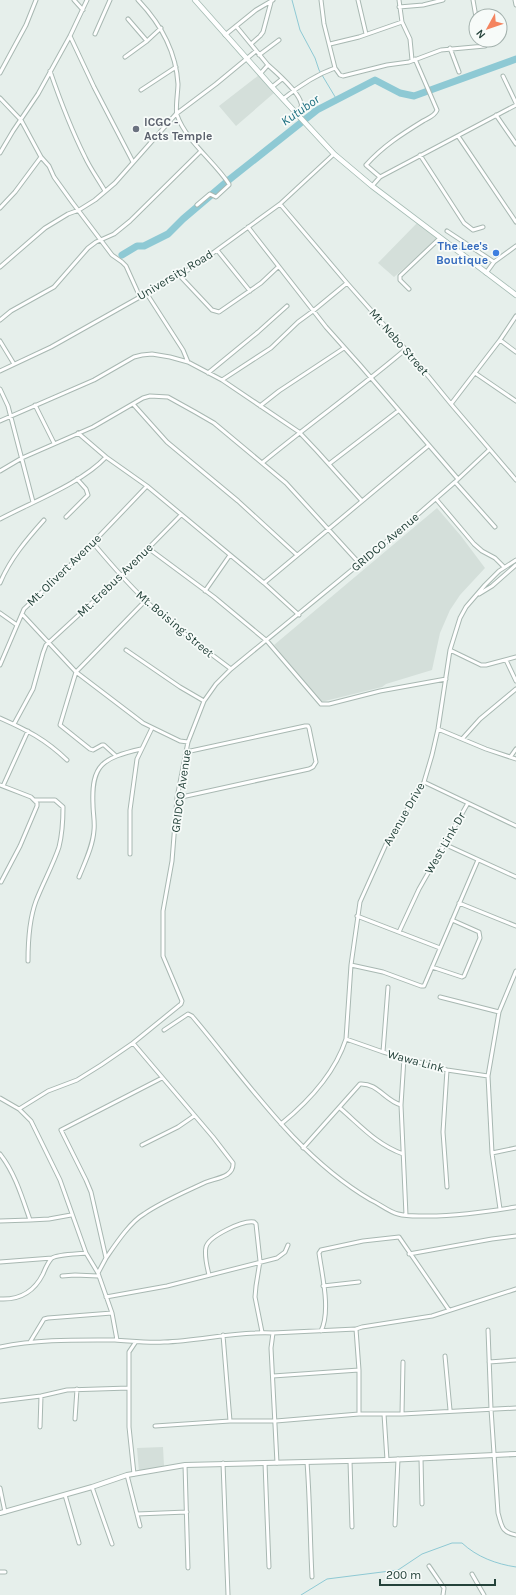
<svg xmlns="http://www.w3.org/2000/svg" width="516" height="1595" viewBox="0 0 516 1595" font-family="Karla,sans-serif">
<rect width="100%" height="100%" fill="#e6efeb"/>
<path fill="#d4dfda" d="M259,75L274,93L236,126L219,106Z
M417,223L437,238L421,254L394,277L378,263Z
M437,508L461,536L485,568L460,595L450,610L440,633L432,670L386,684L382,687L321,702L274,645Z
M163,1447L164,1466L139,1472L137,1448Z"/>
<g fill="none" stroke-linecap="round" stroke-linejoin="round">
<path stroke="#8ec9d4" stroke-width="1" d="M292,0L300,30L315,58L319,70L337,100
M301,1595L327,1579L398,1570L422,1554L452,1543H462C477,1557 496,1564 516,1567"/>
<path stroke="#8ec9d4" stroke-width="7" d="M122,255L137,246H144L168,234L183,219L230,179L317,110L375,80L400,93L414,96L516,59"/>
<defs>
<path id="minor" d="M74,0L83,10
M138,0C161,24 176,51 178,84C178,91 175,111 177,115C186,141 214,161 229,184V185L216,197L210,194L197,205
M321,0L324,24L335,68L340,75L343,76L387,65L409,62L441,50L485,46
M358,0L366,34
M399,0L402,22L410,39L412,60
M473,0L476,17
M515,0L516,5
M399,7L423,5L443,0
M128,19L147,41
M236,26L268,65
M95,34L110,0
M225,35L256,10L273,0
M70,36L94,87L133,162
M480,40L481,46
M251,44L260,36L263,32L271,2
M330,44L359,37L402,22
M450,48L459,72
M259,55L279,40
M125,57L147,41L161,28
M50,71C60,100 71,129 85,157C90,168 98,179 105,191
M0,73L26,25L36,0
M260,74L268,65C276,72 299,93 301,103C303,107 299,111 296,114
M503,76L516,103
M272,87L282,79
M141,90L176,67
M0,98L21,120L41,157L49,166L54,177L72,202L112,255L122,262L126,266L140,297
M283,99C299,86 315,75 335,68
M496,115L516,144
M458,136L516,222
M0,153L13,131L38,94L70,36L87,0
M420,155L464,223L473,230L483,227
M380,177L366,165C383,146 402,134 423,121C428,118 435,116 437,110L415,59
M372,186L380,177L516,105
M280,204L347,283L415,360L451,404L516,480
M0,208L15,192L41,157
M248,227L326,327L360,365L458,479
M447,231L494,262
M217,250L250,291
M0,267L45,228L68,214L79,210L95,200L115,183L176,114L216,84L256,51
M486,273L494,262L516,246
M180,276L212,310L219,312L261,283L278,267
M409,289L400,280V276L440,238
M147,294L183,350L188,362
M0,320L11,311L54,287L88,248L96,242L114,234L130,221L201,151
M500,340L516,352
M0,341L14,364
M0,371L51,347L195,266L280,204L334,154
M208,373L258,332L287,306
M475,373L516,401
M222,380L271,348L298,322L313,311L347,283
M0,389L8,406L33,502
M133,404L167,442L238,501L297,555
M451,404L500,340L516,316
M35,405L54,443
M260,406L279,391L344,348
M0,421L94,380L134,357L142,355L152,354L170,357L188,362L222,380L299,432L317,451L362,501
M78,433L106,457L147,486L264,583L299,615
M262,463C309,424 359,389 406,349
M329,464L398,411
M0,471L22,458L93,427L143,398L150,396L168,397L195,412L214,423L286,483L360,564
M455,482L495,527
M436,499L474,544L482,551L495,558L504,567
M66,517L88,495L86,489L77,479
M0,519C32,502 82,483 106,457
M93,543C109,562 126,582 145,600C171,625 202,647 231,669
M148,548L214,597L267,641L321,704H329L380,691L446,679
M0,583C10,559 27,539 44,520
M264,583L428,446
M205,591L230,555
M479,594L492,586L516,565
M0,613L17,625
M22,614L76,672L143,723L180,741L188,742
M126,650L180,687L204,701
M450,650L481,665H486L516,657
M506,660L516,681
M0,665L24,609L83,553L147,486
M0,718C27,730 45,739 67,760
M14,724L33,689L43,653L46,645L121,576L181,515
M438,729L486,749L516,759
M462,739L480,719L516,689
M115,755L104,745H102L93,750L90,749L60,725L76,672L145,601
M511,756L516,749
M424,782L468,803
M0,785L31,797L37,803V806L20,846L1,882
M3,786L28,731
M177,798L309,769L313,767L316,762L309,728L308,726H305L186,752
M444,844L516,877
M130,854V810L137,759L152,728
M79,877C85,862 93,846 94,830C95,822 93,813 93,805C91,764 103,758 141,749
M459,903L516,926
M357,916L440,948
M399,932L419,889L468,803L516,826
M28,961C28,941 29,920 36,901C43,883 53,865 59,847C62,835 63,820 63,807L55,800H34
M351,965L383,972L421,986H424L478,860
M432,967L462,977L464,976L480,938L479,932L452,920
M440,997L499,1012
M164,1030L188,1014L192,1016C247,1081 296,1156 371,1200C380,1204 389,1212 398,1214C405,1216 412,1216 419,1216C451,1217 484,1212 516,1207
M346,1039L383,1052L447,1070L488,1076
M383,1052L388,987
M404,1058L401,1105L406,1215
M447,1070L443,1132L447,1187
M0,1098L19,1109L31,1121L60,1180L86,1253
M340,1108C361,1126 376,1144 403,1154
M19,1109L48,1091L77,1080L101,1065L133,1043L181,1004L182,1001L163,956V911L172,861L177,798L185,757L188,742L204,701L216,684L231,669L386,542L455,482L489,450
M281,1124C308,1102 335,1073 346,1039L351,965L360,902L387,842L424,782L432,755L438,729L450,650L460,618L466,607L485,585L499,571L516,560
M142,1145L178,1127L194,1116
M303,1148L360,1084C378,1083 384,1100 401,1105
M492,1153L516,1148
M0,1154C15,1173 22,1197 30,1220L49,1219L71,1215
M500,1209L492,1153L488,1076L499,1012L516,971
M0,1221L30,1220
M409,1254L492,1239L516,1236
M106,1258C115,1245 130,1222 144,1214C161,1202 185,1192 204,1183C214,1178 234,1178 233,1163L213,1137L133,1043
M0,1262L52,1258
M209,1275C207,1266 204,1256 206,1247C209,1236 243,1220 254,1222L256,1224L260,1261L256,1286L255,1297L262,1332
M62,1276L75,1275L98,1276
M323,1286L359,1282
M106,1297L167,1286L277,1258L285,1252L288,1245
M0,1299C19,1300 34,1292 43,1274C45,1269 48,1262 52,1258C58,1254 78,1254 86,1253L98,1273
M356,1329L362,1327L432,1316L516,1289
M488,1330L491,1409L498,1513C502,1526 501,1532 516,1535
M321,1331C331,1311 322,1275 319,1253L321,1250L363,1241L399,1237L449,1310
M273,1333L356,1329L359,1370V1414
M223,1335L230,1421H276L359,1414H402L516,1408
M117,1340L112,1313L98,1273L106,1258L91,1192L86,1180L61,1130L162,1078
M30,1342L44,1319L48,1318L112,1313
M0,1347C38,1339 77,1340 115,1340C132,1341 147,1343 164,1342C200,1341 236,1331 273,1333L271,1348L277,1463
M445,1356L450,1410
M489,1362L516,1360
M273,1376L359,1370
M129,1388V1352L135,1343
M0,1401L41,1396L67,1390L129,1388V1427L134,1474
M384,1414L387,1460
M402,1414L403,1362
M75,1419L77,1389
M155,1426L230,1421
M40,1427L41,1396
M421,1458L422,1504
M350,1461L352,1527
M307,1462C310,1501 310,1539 312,1577
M223,1463L228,1595
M265,1463L269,1567
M185,1465L188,1568
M127,1475L140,1526
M92,1487L112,1544
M0,1488L5,1512
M65,1495L79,1543
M137,1514L187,1512
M395,1525L398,1459
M429,1566L444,1588L443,1595
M0,1572H5
M472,1574L484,1595"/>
<path id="tertiary" d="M0,1513L92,1487L127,1475L185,1465L387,1460L516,1454"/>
<path id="secondary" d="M195,0L272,87L334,154L372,186L516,295"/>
</defs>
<use href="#minor" stroke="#a8b8b2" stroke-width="5"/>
<use href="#tertiary" stroke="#a8b8b2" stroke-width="6"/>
<use href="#secondary" stroke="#a4bbb3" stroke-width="6"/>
<use href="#minor" stroke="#fff" stroke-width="3"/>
<use href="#tertiary" stroke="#fff" stroke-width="4"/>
<use href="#secondary" stroke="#fff" stroke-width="4.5"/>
</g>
<circle fill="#6b7280" stroke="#f7fbf9" stroke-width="1.5" cx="136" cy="129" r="4"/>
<circle fill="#3f7fe0" stroke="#f7fbf9" stroke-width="1.5" cx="496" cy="253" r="4"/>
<g text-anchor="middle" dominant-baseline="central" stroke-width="3.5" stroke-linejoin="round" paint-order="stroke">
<g font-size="12" font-weight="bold" fill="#5b616d" stroke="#f7fbf9" text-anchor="start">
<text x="144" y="122">ICGC -<tspan x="144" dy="14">Acts Temple</tspan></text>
</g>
<g font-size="12" font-weight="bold" fill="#366cbe" stroke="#f7fbf9" text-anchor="end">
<text x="488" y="246">The Lee's<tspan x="488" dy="14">Boutique</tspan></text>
</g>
<g font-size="12" fill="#24423a" stroke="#f7fbf9">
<text transform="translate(175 275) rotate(-31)">University Road</text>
<text transform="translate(399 342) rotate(49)">Mt. Nebo Street</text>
<text transform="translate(385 542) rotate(-40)">GRIDCO Avenue</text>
<text transform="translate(64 570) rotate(-44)">Mt. Olivert Avenue</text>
<text transform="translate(115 580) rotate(-44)">Mt. Erebus Avenue</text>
<text transform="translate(175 624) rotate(40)">Mt. Boising Street</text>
<text transform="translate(181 791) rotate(-82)">GRIDCO Avenue</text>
<text transform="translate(404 814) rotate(-60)">Avenue Drive</text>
<text transform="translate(445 843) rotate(-60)">West Link Dr</text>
<text transform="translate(416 1061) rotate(15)">Wawa Link</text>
</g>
<g font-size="13" font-style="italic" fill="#1c6f80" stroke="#f7fbf9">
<text transform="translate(300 110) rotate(-35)">Kutubor</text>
</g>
</g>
<g transform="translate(488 28) rotate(230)"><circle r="19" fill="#f7fbf9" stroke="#a3b1ad"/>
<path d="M0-3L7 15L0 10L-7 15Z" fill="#f4845f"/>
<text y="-6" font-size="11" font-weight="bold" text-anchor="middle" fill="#24423a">N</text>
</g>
<path d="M380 1579v6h115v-6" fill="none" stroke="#24423a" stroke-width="2"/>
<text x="386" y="1579" font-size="12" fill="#24423a" stroke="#f7fbf9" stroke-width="3" paint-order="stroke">200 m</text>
</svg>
